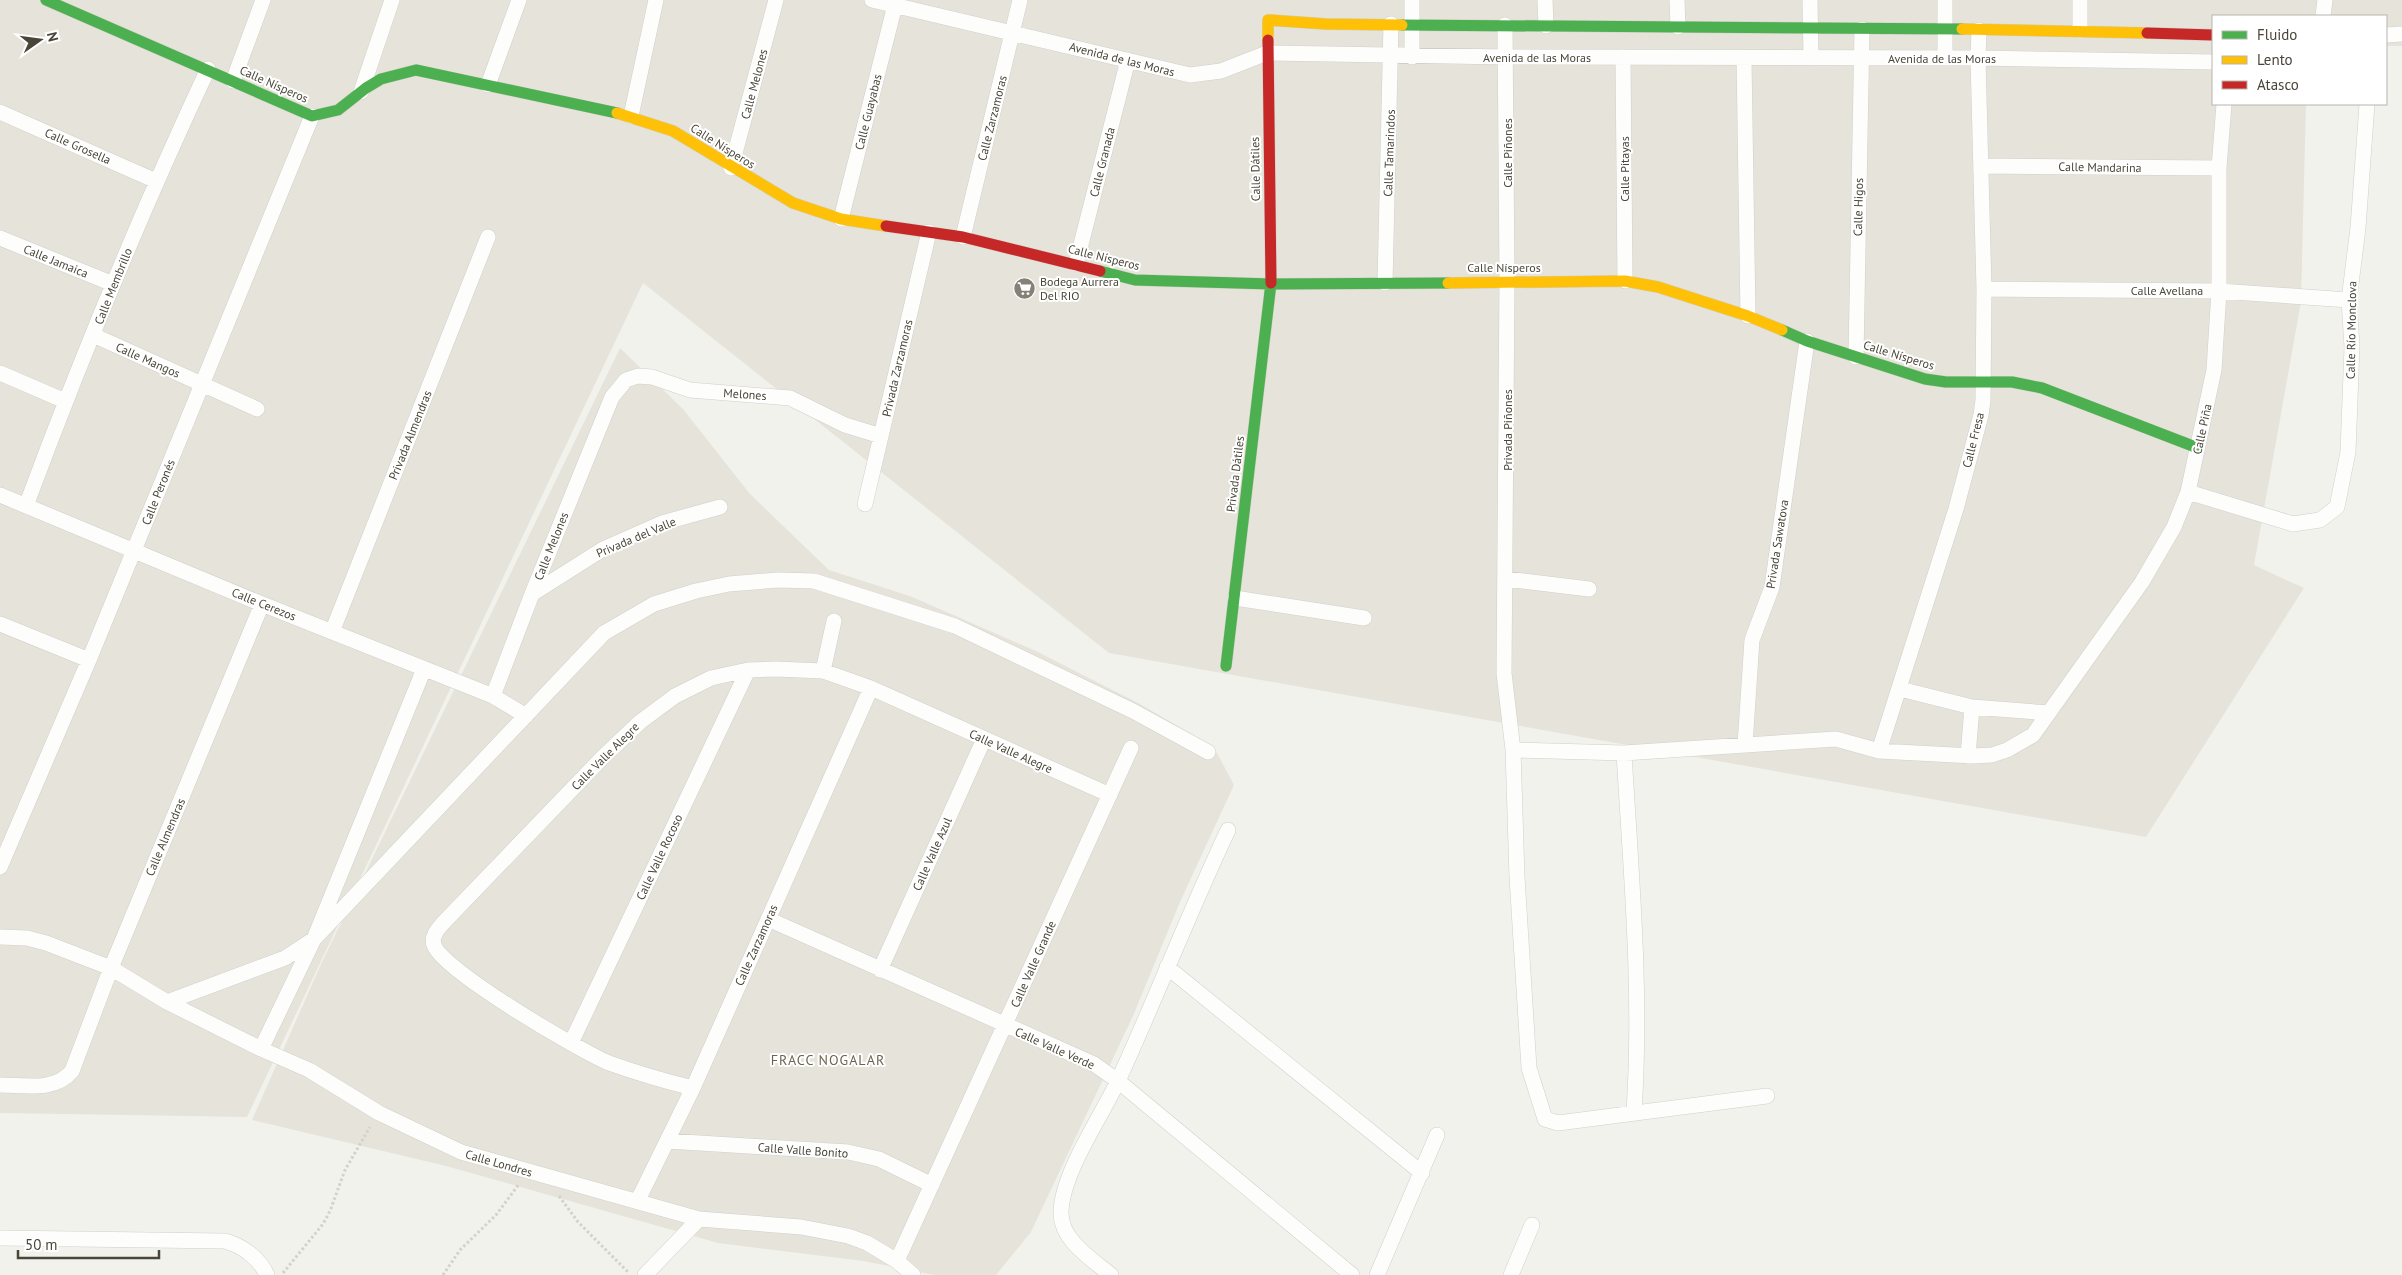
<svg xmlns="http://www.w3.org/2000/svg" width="2402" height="1275" viewBox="0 0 2402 1275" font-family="'PT Sans',sans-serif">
<rect width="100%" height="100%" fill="#f2f2ed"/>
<path fill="#e6e4da" d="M0,0H2402V46H2386V16H2213V104H2306L2301,302L2254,565L2304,588L2146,837L1109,653L643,283L247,1117L0,1113Z
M620,348L683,409L750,494L829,570L910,596L1036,651L1140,704L1193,735L1217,753L1234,785L1180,902L1133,1016L1031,1232L996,1275H934L863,1261L718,1243L446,1166L252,1120L321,964Z"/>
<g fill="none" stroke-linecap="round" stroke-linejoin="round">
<defs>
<path id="street" d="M872,0L1190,75L1221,71L1267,53L1507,57L1978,58L2213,62
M1545,0L1546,26
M1677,0L1678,27
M1810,0L1811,58
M2080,0V30
M2323,16L2325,0
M1505,25L1507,281L1504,673L1513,750L1517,877L1529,1068L1545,1119L1558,1123L1767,1096
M2386,35L2402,34
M1412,57V0
M1623,57L1625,281
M1744,58L1748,316
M1945,58V0
M233,81L263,0
M488,85L519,0
M361,92L392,0
M0,112L156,181
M631,116L656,0
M1981,166L2219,168
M731,168L776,0
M841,219L895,5
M963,237L1020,0
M0,238L113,284
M1076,264L1128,60
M1385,283L1391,24
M1984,289L2219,291L2349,300
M93,335L257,409
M1856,357L1862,29
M0,373L65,401
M2188,492L2293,524L2320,520L2337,507L2348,452L2352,347L2349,300L2358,228L2367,104
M0,495L262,604L493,696L526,716
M865,504L929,232
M26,506C81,358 141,212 208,69
M1506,579L1589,589
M532,594L603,549L662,523L720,507
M1235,598L1364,618
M0,624L89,660
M332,632L488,237
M823,671L834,621
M1900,689L1972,707L2049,713
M493,696L532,594L612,397L626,380L638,376L652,377L690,390L790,398L845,425L881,436
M1745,745L1752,640L1772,587L1807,341
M1513,750L1624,753L1836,739L1879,751L1973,756L1992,755L2007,750L2033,735L2142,582L2174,527L2188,492L2214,370L2219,291V168L2224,104
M1879,751L1956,509L1981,415L1983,400L1984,289L1978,58L1979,30
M1624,753C1631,872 1642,993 1634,1111
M1968,756L1972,707
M0,867L89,660L312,116
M768,919L1094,1064L1118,1081L1352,1275
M0,937L27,938L46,943L111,968L167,1002L261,1049L309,1070L379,1113L461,1152L699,1219L801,1227L848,1236L867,1243L897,1261L913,1275
M1167,967L1422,1173
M880,970L984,739
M167,1002L285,958L314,939L604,633L654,604L696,591L729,584L778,580L814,581L955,626L1133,711L1208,752
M571,1043L748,670
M261,1049L314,939L424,669
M0,1085C24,1085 55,1092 72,1071L111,968L262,604
M693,1088C664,1081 637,1073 609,1063C580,1051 442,970 434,945C431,936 438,929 444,922L602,758L640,722L675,696L711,678L748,670L776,669L823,671L871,688L1110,795
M667,1141L848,1152L879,1159L932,1185
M638,1200L693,1088L871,688
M0,1238L225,1241C243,1246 259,1258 267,1275
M897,1261L1131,748
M645,1275L699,1219
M1111,1275C1093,1260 1060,1240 1061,1212C1062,1173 1101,1117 1118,1081C1156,998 1189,913 1228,830
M1377,1275L1437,1135
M1511,1275L1532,1225"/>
<path id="fast" d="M46,0L312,116L338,110L366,88L381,79L416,70L617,113
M1402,25L1962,29
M1100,271L1135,280L1271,284L1448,283
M1782,330L1807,341L1925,379L1946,382H2012L2042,388L2198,448
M1226,666L1271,283"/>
<path id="slow" d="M1962,29L2147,33
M1268,40V20L1326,24L1402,25
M617,113L673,131L793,203L841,219L886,226
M1448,283L1625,281L1658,287L1748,316L1782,330"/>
<path id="jam" d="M2147,33L2213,35
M1268,40L1271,283
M886,226L963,237L1100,271"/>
</defs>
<use href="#street" stroke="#d0cfca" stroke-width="16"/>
<use href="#fast" stroke="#d1cfc4" stroke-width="12"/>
<use href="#slow" stroke="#d1cfc4" stroke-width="12"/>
<use href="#jam" stroke="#d1cfc4" stroke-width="12"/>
<path stroke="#d2d2cb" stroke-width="3" stroke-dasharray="2.5 2.5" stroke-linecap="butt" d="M559,1196L578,1222L629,1273
M283,1273L323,1224L330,1211L345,1170L370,1127
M443,1275L460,1250L496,1215L519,1184"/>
<use href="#street" stroke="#fdfdfc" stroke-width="15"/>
<use href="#fast" stroke="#4caf50" stroke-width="11"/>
<use href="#slow" stroke="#ffc107" stroke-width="11"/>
<use href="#jam" stroke="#c62828" stroke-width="11"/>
</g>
<defs>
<symbol id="supermarket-disc" viewBox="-11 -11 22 22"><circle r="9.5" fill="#848277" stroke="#fff"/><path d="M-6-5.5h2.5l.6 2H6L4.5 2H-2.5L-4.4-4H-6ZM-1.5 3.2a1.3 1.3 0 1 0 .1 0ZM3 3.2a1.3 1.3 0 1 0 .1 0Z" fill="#fff"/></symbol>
</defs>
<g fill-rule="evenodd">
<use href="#supermarket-disc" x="1012" y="276" width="25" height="25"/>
</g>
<g text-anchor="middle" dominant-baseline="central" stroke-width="4" stroke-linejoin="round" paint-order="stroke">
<g font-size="12" fill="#494538" stroke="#fff">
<text x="1537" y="57">Avenida de las Moras</text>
<text x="1942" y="58">Avenida de las Moras</text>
<text transform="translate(1122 59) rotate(14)">Avenida de las Moras</text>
<text transform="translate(274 84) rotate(24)">Calle Nísperos</text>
<text transform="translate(754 84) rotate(-75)">Calle Melones</text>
<text transform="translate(868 112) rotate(-76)">Calle Guayabas</text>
<text transform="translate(992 118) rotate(-76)">Calle Zarzamoras</text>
<text transform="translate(78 146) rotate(24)">Calle Grosella</text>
<text transform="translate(723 146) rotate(32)">Calle Nísperos</text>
<text transform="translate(1389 153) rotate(-88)">Calle Tamarindos</text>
<text transform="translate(1507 153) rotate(-90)">Calle Piñones</text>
<text transform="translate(1102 162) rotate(-76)">Calle Granada</text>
<text transform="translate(2100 167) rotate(1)">Calle Mandarina</text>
<text transform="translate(1255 169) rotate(-91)">Calle Dátiles</text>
<text transform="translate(1624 169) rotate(-90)">Calle Pitayas</text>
<text transform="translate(1858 207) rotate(-89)">Calle Higos</text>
<text transform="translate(1104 257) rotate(14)">Calle Nísperos</text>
<text transform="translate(56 261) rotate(22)">Calle Jamaica</text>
<text x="1504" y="267">Calle Nísperos</text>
<text transform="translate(113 286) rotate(-68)">Calle Membrillo</text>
<text x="2167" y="290">Calle Avellana</text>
<text transform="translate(2351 330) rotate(-89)">Calle Río Monclova</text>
<text transform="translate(1899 355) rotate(17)">Calle Nísperos</text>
<text transform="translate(148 360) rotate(24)">Calle Mangos</text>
<text transform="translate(897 368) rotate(-77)">Privada Zarzamoras</text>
<text transform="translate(745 394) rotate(4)">Melones</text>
<text transform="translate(2202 429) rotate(-78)">Calle Piña</text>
<text transform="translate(1507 430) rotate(-90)">Privada Piñones</text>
<text transform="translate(410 435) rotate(-68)">Privada Almendras</text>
<text transform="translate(1973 440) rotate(-76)">Calle Fresa</text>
<text transform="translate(1235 474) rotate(-83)">Privada Dátiles</text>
<text transform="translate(158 492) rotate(-68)">Calle Peronés</text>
<text transform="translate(636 537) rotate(-23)">Privada del Valle</text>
<text transform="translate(1777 544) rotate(-81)">Privada Sawatova</text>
<text transform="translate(551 546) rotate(-68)">Calle Melones</text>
<text transform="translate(264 604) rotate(22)">Calle Cerezos</text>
<text transform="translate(1011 751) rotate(24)">Calle Valle Alegre</text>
<text transform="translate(605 756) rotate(-45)">Calle Valle Alegre</text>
<text transform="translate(165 837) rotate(-67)">Calle Almendras</text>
<text transform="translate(932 854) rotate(-66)">Calle Valle Azul</text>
<text transform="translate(659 857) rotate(-65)">Calle Valle Rocoso</text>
<text transform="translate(756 945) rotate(-66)">Calle Zarzamoras</text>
<text transform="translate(1033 964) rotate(-66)">Calle Valle Grande</text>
<text transform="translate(1055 1048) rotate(24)">Calle Valle Verde</text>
<text transform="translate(803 1150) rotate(4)">Calle Valle Bonito</text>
<text transform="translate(499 1163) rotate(16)">Calle Londres</text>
</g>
<g font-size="12" fill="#494538" stroke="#fff" text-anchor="start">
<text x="1040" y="281">Bodega Aurrera<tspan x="1040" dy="14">Del RIO</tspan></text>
</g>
<g font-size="14" letter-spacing="1" fill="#6c644f" stroke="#fff">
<text x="828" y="1060">FRACC NOGALAR</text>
</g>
</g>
<rect x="2212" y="15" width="175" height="90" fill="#ffffff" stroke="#b6b5af"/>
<rect x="2222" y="31" width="25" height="8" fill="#4caf50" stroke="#b6b5af"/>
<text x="2257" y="40" font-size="15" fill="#494538">Fluido</text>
<rect x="2222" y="56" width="25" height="8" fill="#ffc107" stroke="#b6b5af"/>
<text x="2257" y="65" font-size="15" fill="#494538">Lento</text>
<rect x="2222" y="81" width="25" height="8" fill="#c62828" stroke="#b6b5af"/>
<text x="2257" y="90" font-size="15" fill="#494538">Atasco</text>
<g transform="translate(40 40) rotate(76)" stroke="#ffffff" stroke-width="4" paint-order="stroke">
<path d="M0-4L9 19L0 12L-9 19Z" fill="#494538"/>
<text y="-8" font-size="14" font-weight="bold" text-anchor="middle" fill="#494538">N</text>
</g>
<path d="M18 1250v8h141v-8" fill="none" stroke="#494538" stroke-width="2.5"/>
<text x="25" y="1250" font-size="15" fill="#494538" stroke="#ffffff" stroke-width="4" paint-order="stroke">50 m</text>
</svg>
